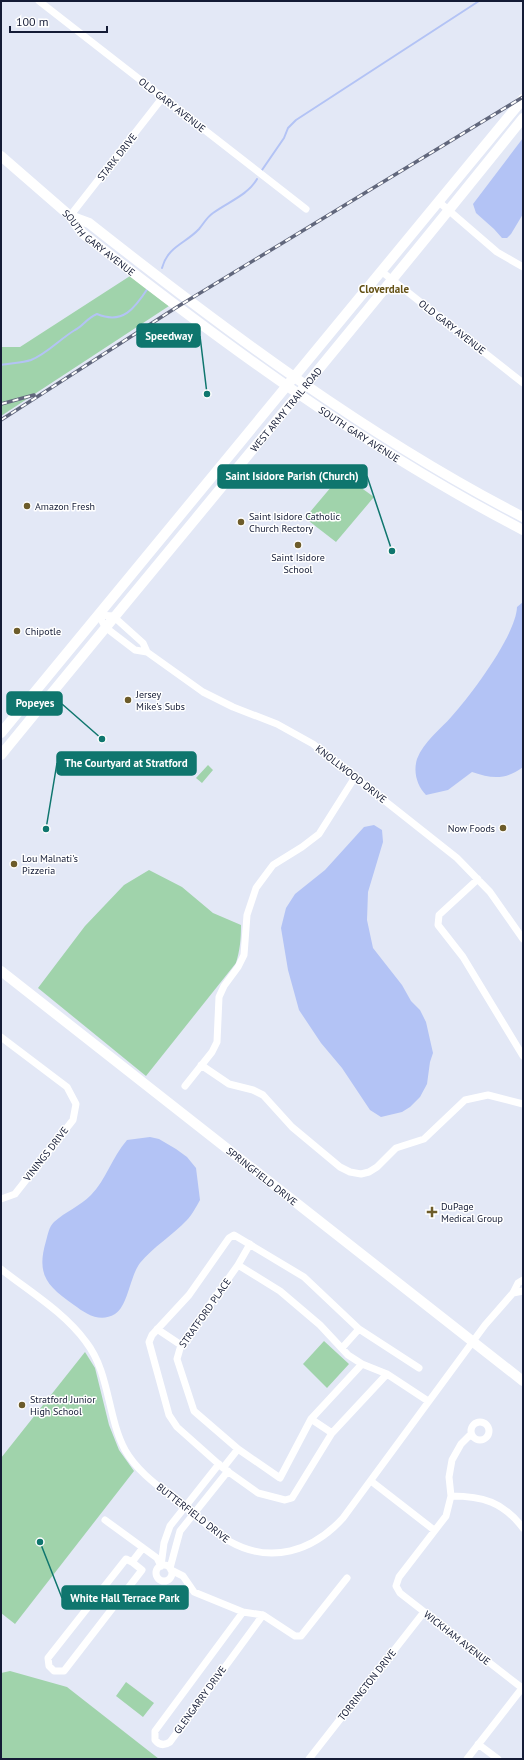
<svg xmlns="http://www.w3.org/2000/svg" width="524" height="1760" viewBox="0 0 524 1760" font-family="'PT Sans',sans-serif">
<rect width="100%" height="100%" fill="#e3e8f6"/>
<path fill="#a0d3ab" d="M130,276L169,306L1,416V347H20Z
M342,474L374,497L336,542L305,518Z
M208,765L213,770L202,783L196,778Z
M149,870L182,887L213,913L241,925C241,939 240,950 236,963L146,1076L38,988L85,926L124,885Z
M324,1341L349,1364L327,1388L303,1364Z
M85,1352L95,1368L109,1425L119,1450L134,1471L15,1624L1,1613V1458Z
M10,1671L67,1687L159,1759H1V1673Z
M126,1682L154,1703L143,1717L116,1696Z"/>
<path fill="#b3c3f5" d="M523,138V214L511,234L507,238H502L494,229L476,213L473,204Z
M523,602V767C506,780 492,779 472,772L448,790L426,795C417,786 413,772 417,759C424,741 440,730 452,716C471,695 516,635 517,607Z
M374,825L382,830L383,842L368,892L367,920L373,948L402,985L411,1001L420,1010L426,1022L433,1053L430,1062L427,1084L420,1097L410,1107L402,1112L381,1117L370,1110L342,1068L321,1043L299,1010L288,970L281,928L286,908L295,894L325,870L364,827Z
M150,1137L159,1139L176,1149L187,1157L196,1168L200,1200C196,1207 192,1215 187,1220C173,1235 153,1247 140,1263C130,1276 128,1306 115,1314C100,1323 86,1314 74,1305C47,1286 36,1275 46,1241C48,1234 49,1227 54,1222C65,1212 80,1206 91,1195C106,1180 112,1157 127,1140Z"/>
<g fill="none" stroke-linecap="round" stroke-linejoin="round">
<path stroke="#b3c3f5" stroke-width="2" d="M262,170L284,138L288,128L296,120L479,1
M162,268C168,246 185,244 199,229C204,223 207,217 213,213C228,202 248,195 257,179
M1,365C11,363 22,363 31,360C47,354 61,338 75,330C83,326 87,318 97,314C123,325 135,308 148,288"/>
<path stroke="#fff" stroke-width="7" d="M39,1L306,209
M439,202L497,252L523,267
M70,216L163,97
M381,271L523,383
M99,615L105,627L135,650L147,652L203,692L233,707L277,724L313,744L457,858L490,892L523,939
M99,615L113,616L143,643L147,652
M478,879L439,915L438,925L463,957L523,1056
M1,1037L67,1087L76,1104L73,1120L15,1194L1,1199
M201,1065L229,1084L253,1090L263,1095L292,1127L340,1167L350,1172L361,1174L369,1172L377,1167L396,1148L424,1139L465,1100L488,1095L523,1104
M185,1086L212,1052L217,1042L219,997L224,986L238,967L244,955L247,915L256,888L273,865L302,847L319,834L355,777
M238,1265L250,1244
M1,1269C30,1292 64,1312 86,1342C110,1373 107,1416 125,1450C138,1473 161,1488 181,1504C197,1516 212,1531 229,1541C271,1565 313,1551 343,1518L485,1325L513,1293L518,1283L523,1280
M513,1293L523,1291
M157,1329L181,1345
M359,1329L419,1368
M342,1348L359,1329L304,1277L234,1235L229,1238L189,1295L152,1335L149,1342L169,1415L177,1427L223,1468L258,1493L285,1500L292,1498L332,1433L387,1374
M362,1364L311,1419L280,1478L238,1449L194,1411L177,1359L181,1345L238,1265L280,1291L320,1325L348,1355L362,1364L387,1374L428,1401
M311,1419L332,1433
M471 1431a9 9 0 1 1 18 0a9 9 0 1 1-18 0Z
M471,1434L461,1444L452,1460L449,1477L451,1496L446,1516L399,1577L396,1586L400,1593L522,1688
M223,1468L238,1449
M371,1481L434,1530
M451,1496C483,1496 503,1502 523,1528
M105,1520L157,1558L161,1566
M132,1562L126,1559L48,1658L49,1666L54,1671H64L142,1570L132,1562L142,1549
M156 1573a8 8 0 1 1 16 0a8 8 0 1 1-16 0Z
M161,1566L164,1543L170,1526L219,1464
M170,1568L180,1531L228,1471
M171,1570L183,1576L194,1592L243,1612L263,1615L295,1636H301L347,1578
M243,1612L155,1731V1740C159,1745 164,1746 170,1742L263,1615
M478,1744L498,1759
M309,1759L424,1612
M467,1759L523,1687"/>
<g stroke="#fff" stroke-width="10">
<path id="s1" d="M1,156L70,216L82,233C222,343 365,448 523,530"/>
<path d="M70,216L89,223C226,331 368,437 523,517"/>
<path d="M1,733L523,99"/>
<path id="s2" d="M1,755C175,542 352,332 523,118"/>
<path id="s3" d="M1,971L523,1381"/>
</g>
<defs>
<path id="rail" d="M1,404L34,395
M1,420L177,307L523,97"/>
</defs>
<use href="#rail" stroke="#61677c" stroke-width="3.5"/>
<use href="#rail" stroke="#fff" stroke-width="2" stroke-dasharray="6" stroke-linecap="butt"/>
</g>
<g fill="#6d5c2a" stroke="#fff" stroke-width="1.5">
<circle cx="27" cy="506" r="4"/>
<circle cx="241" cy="522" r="4"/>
<circle cx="298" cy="545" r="4"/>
<circle cx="17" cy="631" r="4"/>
<circle cx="128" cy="700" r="4"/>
<circle cx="503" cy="828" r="4"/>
<circle cx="14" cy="864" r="4"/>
<path d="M430 1206h4v4h4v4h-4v4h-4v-4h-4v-4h4z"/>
<circle cx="22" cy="1405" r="4"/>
</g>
<g text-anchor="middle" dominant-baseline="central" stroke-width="3" stroke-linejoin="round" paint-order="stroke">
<g font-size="10" fill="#141b35" stroke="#fff">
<text transform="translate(172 105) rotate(38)">OLD GARY AVENUE</text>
<text transform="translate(117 157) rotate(-52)">STARK DRIVE</text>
<text stroke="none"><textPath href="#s1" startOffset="131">SOUTH GARY AVENUE</textPath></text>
<text transform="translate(452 327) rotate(38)">OLD GARY AVENUE</text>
<text stroke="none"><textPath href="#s2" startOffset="448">WEST ARMY TRAIL ROAD</textPath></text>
<text stroke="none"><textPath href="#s1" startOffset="455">SOUTH GARY AVENUE</textPath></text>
<text transform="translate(351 774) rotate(38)">KNOLLWOOD DRIVE</text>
<text transform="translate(46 1154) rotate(-52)">VININGS DRIVE</text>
<text stroke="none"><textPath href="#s3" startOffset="332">SPRINGFIELD DRIVE</textPath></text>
<text transform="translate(205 1313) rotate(-55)">STRATFORD PLACE</text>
<text transform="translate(193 1513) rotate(38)">BUTTERFIELD DRIVE</text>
<text transform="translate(457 1638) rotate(38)">WICKHAM AVENUE</text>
<text transform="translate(367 1685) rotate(-52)">TORRINGTON DRIVE</text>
<text transform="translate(200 1700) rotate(-54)">GLENGARRY DRIVE</text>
</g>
<g font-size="10" fill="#141b35" stroke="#fff" text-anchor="start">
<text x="35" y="506">Amazon Fresh</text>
<text x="249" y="516">Saint Isidore Catholic<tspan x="249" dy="12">Church Rectory</tspan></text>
<text x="298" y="557" text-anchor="middle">Saint Isidore<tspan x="298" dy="12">School</tspan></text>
<text x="25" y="631">Chipotle</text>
<text x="136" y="694">Jersey<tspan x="136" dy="12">Mike's Subs</tspan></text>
<text x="495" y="828" text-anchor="end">Now Foods</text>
<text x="22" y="858">Lou Malnati's<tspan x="22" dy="12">Pizzeria</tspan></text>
<text x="441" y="1206">DuPage<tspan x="441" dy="12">Medical Group</tspan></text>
<text x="30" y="1399">Stratford Junior<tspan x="30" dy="12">High School</tspan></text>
</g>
<g font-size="11" font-weight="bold" fill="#645115" stroke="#fff">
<text x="384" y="289">Cloverdale</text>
</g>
</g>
<path fill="none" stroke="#0f766e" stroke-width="1.5" d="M207 394L200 336M392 551L367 476M102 739L62 704M46 829L57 763M40 1542L62 1598"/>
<g fill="#0f766e" stroke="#fff" stroke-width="1.5">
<circle cx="207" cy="394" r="4"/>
<circle cx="392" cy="551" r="4"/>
<circle cx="102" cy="739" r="4"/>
<circle cx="46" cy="829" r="4"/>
<circle cx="40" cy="1542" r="4"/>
</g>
<g fill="#0f766e" stroke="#0f766e" stroke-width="1.5">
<rect x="137" y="324" width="63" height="23" rx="4"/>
<rect x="218" y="465" width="149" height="23" rx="4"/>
<rect x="7" y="692" width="55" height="23" rx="4"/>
<rect x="57" y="752" width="139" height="23" rx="4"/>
<rect x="62" y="1586" width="126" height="23" rx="4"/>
</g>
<g font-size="11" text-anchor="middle" font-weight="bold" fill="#fff">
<text x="169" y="340">Speedway</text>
<text x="292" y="480">Saint Isidore Parish (Church)</text>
<text x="35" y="707">Popeyes</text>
<text x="126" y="767">The Courtyard at Stratford</text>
<text x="125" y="1602">White Hall Terrace Park</text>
</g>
<rect width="524" height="1760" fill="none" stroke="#141b35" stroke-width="4"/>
<path d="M10 26v6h97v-6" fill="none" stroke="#141b35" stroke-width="2"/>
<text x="16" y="26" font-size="12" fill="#141b35" stroke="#ffffff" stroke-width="3" paint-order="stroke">100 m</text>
</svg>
